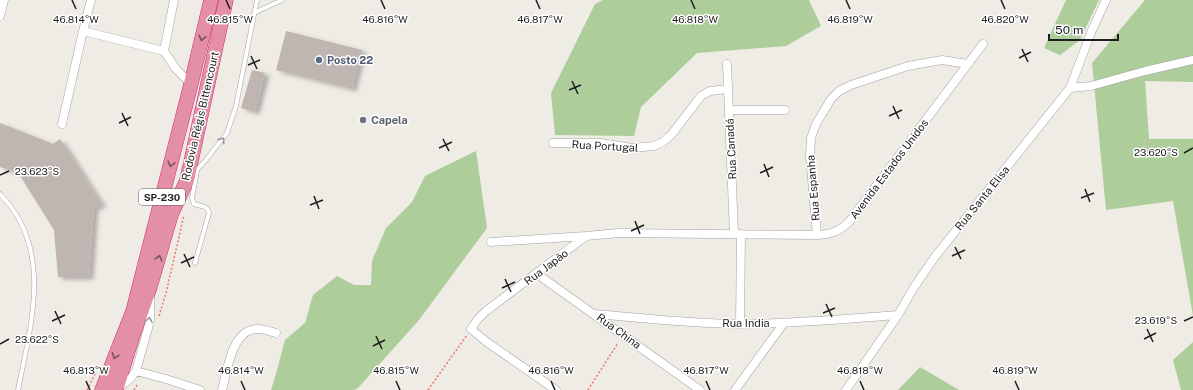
<svg xmlns="http://www.w3.org/2000/svg" width="1193" height="390" viewBox="0 0 1193 390" font-family="'Public Sans',sans-serif">
<defs>
<filter id="shadow"><feDropShadow dx="4.5" dy="2.5" stdDeviation="2" flood-color="#0004"/></filter>
</defs>
<rect width="100%" height="100%" fill="#efebe5"/>
<path fill="#adcd9b" d="M603 0H809L821 26 786 46 697 53 641 107 634 136 555 135 551 93 595 4Z
M1066 0H1099L1080 40 1060 55 1044 48Z
M1145 0H1193V82L1145 81 1149 139H1193V316L1173 201 1106 210 1092 63Z
M476 151 487 228 419 320 358 388 354 390H271L277 370 285 340 305 323 313 295 337 276 354 285H371L372 261 386 228 412 202 425 176Z
M1193 342V390H1181L1173 360Z
M920 367 959 390H898Z"/>
<path fill="#bfb6b1" filter="url(#shadow)" d="M286 31 362 50 352 89 276 70Z
M252 70 265 73 255 112 241 108Z
M0 123 53 144 60 139 102 205 94 207 89 277H58L54 230 19 174 0 167Z"/>
<g fill="none" stroke-linecap="round" stroke-linejoin="round">
<defs>
<path id="service" d="M254 13 282 0
M193 174 205 161 227 133 236 106 257 0
M0 194C54 249 31 324 18 390
M195 263 209 213 208 210 205 207 194 204 192 198 197 171"/>
<path id="minor" d="M0 16 4 0
M83 31 164 51
M164 51 174 0
M164 51 176 69 191 84
M727 64 734 234
M1070 88 1091 86 1145 71 1193 60
M729 110H785
M62 124 83 31 91 0
M553 143H601L632 148 654 146 663 142 672 134 701 96 710 91 728 89
M817 235 810 156 811 138 816 124 831 99 839 91 851 85 908 66 942 60 968 64
M491 242 586 236
M537 274 700 390
M594 314C643 318 691 324 740 324 792 324 845 319 898 315
M740 324 741 234
M136 371 166 379 200 390
M117 389 131 378 136 371 150 321V299
M222 390C227 372 231 336 251 330 259 327 268 331 276 333
M556 390 488 343 471 329 478 319 486 311 586 236 619 233 817 235C832 234 838 232 849 222L983 44
M735 390 784 323
M846 390 898 315 913 289 934 258 1070 88 1092 30 1106 0"/>
<path id="motorway" d="M102 390 133 311 191 84 211 0
M116 390 133 335 150 287 171 215 187 180 226 0"/>
</defs>
<use href="#service" stroke="#a2a2a2" stroke-width="5"/>
<use href="#minor" stroke="#a2a2a2" stroke-width="9"/>
<use href="#motorway" stroke="#d42b71" stroke-width="15"/>
<path stroke="#f47470" stroke-width="1.5" stroke-dasharray="2 2" stroke-linecap="butt" d="M159 316 166 293 184 215
M87 390 96 372
M134 390 137 385
M428 390 467 335
M588 390 618 343"/>
<use href="#service" stroke="#fff" stroke-width="4"/>
<use href="#minor" stroke="#fff" stroke-width="8"/>
<use href="#motorway" stroke="#e38fa5" stroke-width="14"/>
</g>
<defs><path id="oneway-chevron" d="M-2-3.5L2.5 0L-2 3.5" fill="none" stroke-width="1.6" stroke-linecap="round" stroke-linejoin="round"/></defs>
<g stroke="#77515b">
<use href="#oneway-chevron" transform="translate(202 38) rotate(103)"/>
<use href="#oneway-chevron" transform="translate(171 164) rotate(104)"/>
<use href="#oneway-chevron" transform="translate(159 258) rotate(-74)"/>
<use href="#oneway-chevron" transform="translate(115 356) rotate(111)"/>
</g>
<g stroke="#9a9a9a">
<use href="#oneway-chevron" transform="translate(222 140) rotate(-55)"/>
<use href="#oneway-chevron" transform="translate(149 320) rotate(-83)"/>
</g>
<path fill="none" stroke="#1e1e1e" stroke-width="1.5" d="M72 0 76 9M226 0 230 9M381 0 385 9M536 0 540 9M691 0 695 9M846 0 850 9M1001 0 1005 9M1022 49 1028 62M251 56 257 69M1019 58 1031 52M248 65 260 60M572 81 578 94M569 90 581 85M893 106 899 119M122 113 128 126M889 116 902 110M119 123 131 117M443 139 449 151M439 148 452 142M1184 153 1193 148M764 164 769 177M760 173 773 167M0 175 9 171M1085 189 1090 202M314 196 319 209M1081 198 1094 193M310 205 323 200M635 221 640 234M631 231 644 225M955 247 961 259M184 254 190 267M952 256 965 250M181 263 194 257M505 279 511 292M502 288 515 282M826 304 832 317M55 311 61 324M823 313 835 308M52 321 65 315M1184 321 1193 317M1147 329 1153 342M376 336 382 349M1144 339 1156 333M0 344 9 339M373 346 385 340M86 381 90 390M241 381 245 390M396 381 400 390M551 381 555 390M706 381 710 390M860 381 864 390M1015 381 1019 390"/>
<circle fill="#5c6f8a" stroke="#fff" stroke-width="1.5" cx="319" cy="60" r="4"/>
<circle fill="#6b7280" stroke="#fff" stroke-width="1.5" cx="363" cy="120" r="4"/>
<g text-anchor="middle" stroke-width="3" stroke-linejoin="round" paint-order="stroke">
<rect fill="#fff" stroke="#626262" stroke-width="1" x="139" y="189" width="46" height="16" rx="3"/>
<g font-size="10" font-weight="bold" fill="#1e1e1e">
<text x="162" y="201">SP-230</text>
</g>
<g font-size="11" font-weight="bold" fill="#4e5e75" stroke="#fff" text-anchor="start">
<text x="327" y="64">Posto 22</text>
</g>
<g font-size="11" fill="#1e1e1e" stroke="#fff">
<text transform="translate(200 116) rotate(-77)" y="4">Rodovia Régis Bittencourt</text>
<text transform="translate(605 146) rotate(3)" y="4">Rua Portugal</text>
<text transform="translate(731 149) rotate(-93)" y="4">Rua Canadá</text>
<text transform="translate(889 169) rotate(-53)" y="4">Avenida Estados Unidos</text>
<text transform="translate(813 188) rotate(-95)" y="4">Rua Espanha</text>
<text transform="translate(982 198) rotate(-51)" y="4">Rua Santa Elisa</text>
<text transform="translate(546 267) rotate(-37)" y="4">Rua Japão</text>
<text x="746" y="327">Rua India</text>
<text transform="translate(619 331) rotate(36)" y="4">Rua China</text>
</g>
<g font-size="11" font-weight="bold" fill="#5b616d" stroke="#fff" text-anchor="start">
<text x="371" y="124">Capela</text>
</g>
</g>
<g font-size="10" text-anchor="middle" fill="#1e1e1e" stroke="#fff" stroke-width="3" stroke-linejoin="round" paint-order="stroke">
<text x="76" y="23">46.814°W</text>
<text x="230" y="23">46.815°W</text>
<text x="385" y="23">46.816°W</text>
<text x="540" y="23">46.817°W</text>
<text x="695" y="23">46.818°W</text>
<text x="850" y="23">46.819°W</text>
<text x="1005" y="23">46.820°W</text>
<text x="1156" y="156">23.620°S</text>
<text x="37" y="175">23.623°S</text>
<text x="1156" y="324">23.619°S</text>
<text x="37" y="343">23.622°S</text>
<text x="86" y="374">46.813°W</text>
<text x="241" y="374">46.814°W</text>
<text x="396" y="374">46.815°W</text>
<text x="551" y="374">46.816°W</text>
<text x="706" y="374">46.817°W</text>
<text x="860" y="374">46.818°W</text>
<text x="1015" y="374">46.819°W</text>
</g>
<path d="M1049 34v6h69v-6" fill="none" stroke="#1e1e1e" stroke-width="2"/>
<text x="1055" y="34" font-size="12" fill="#1e1e1e" stroke="#ffffff" stroke-width="3" paint-order="stroke">50 m</text>
</svg>
